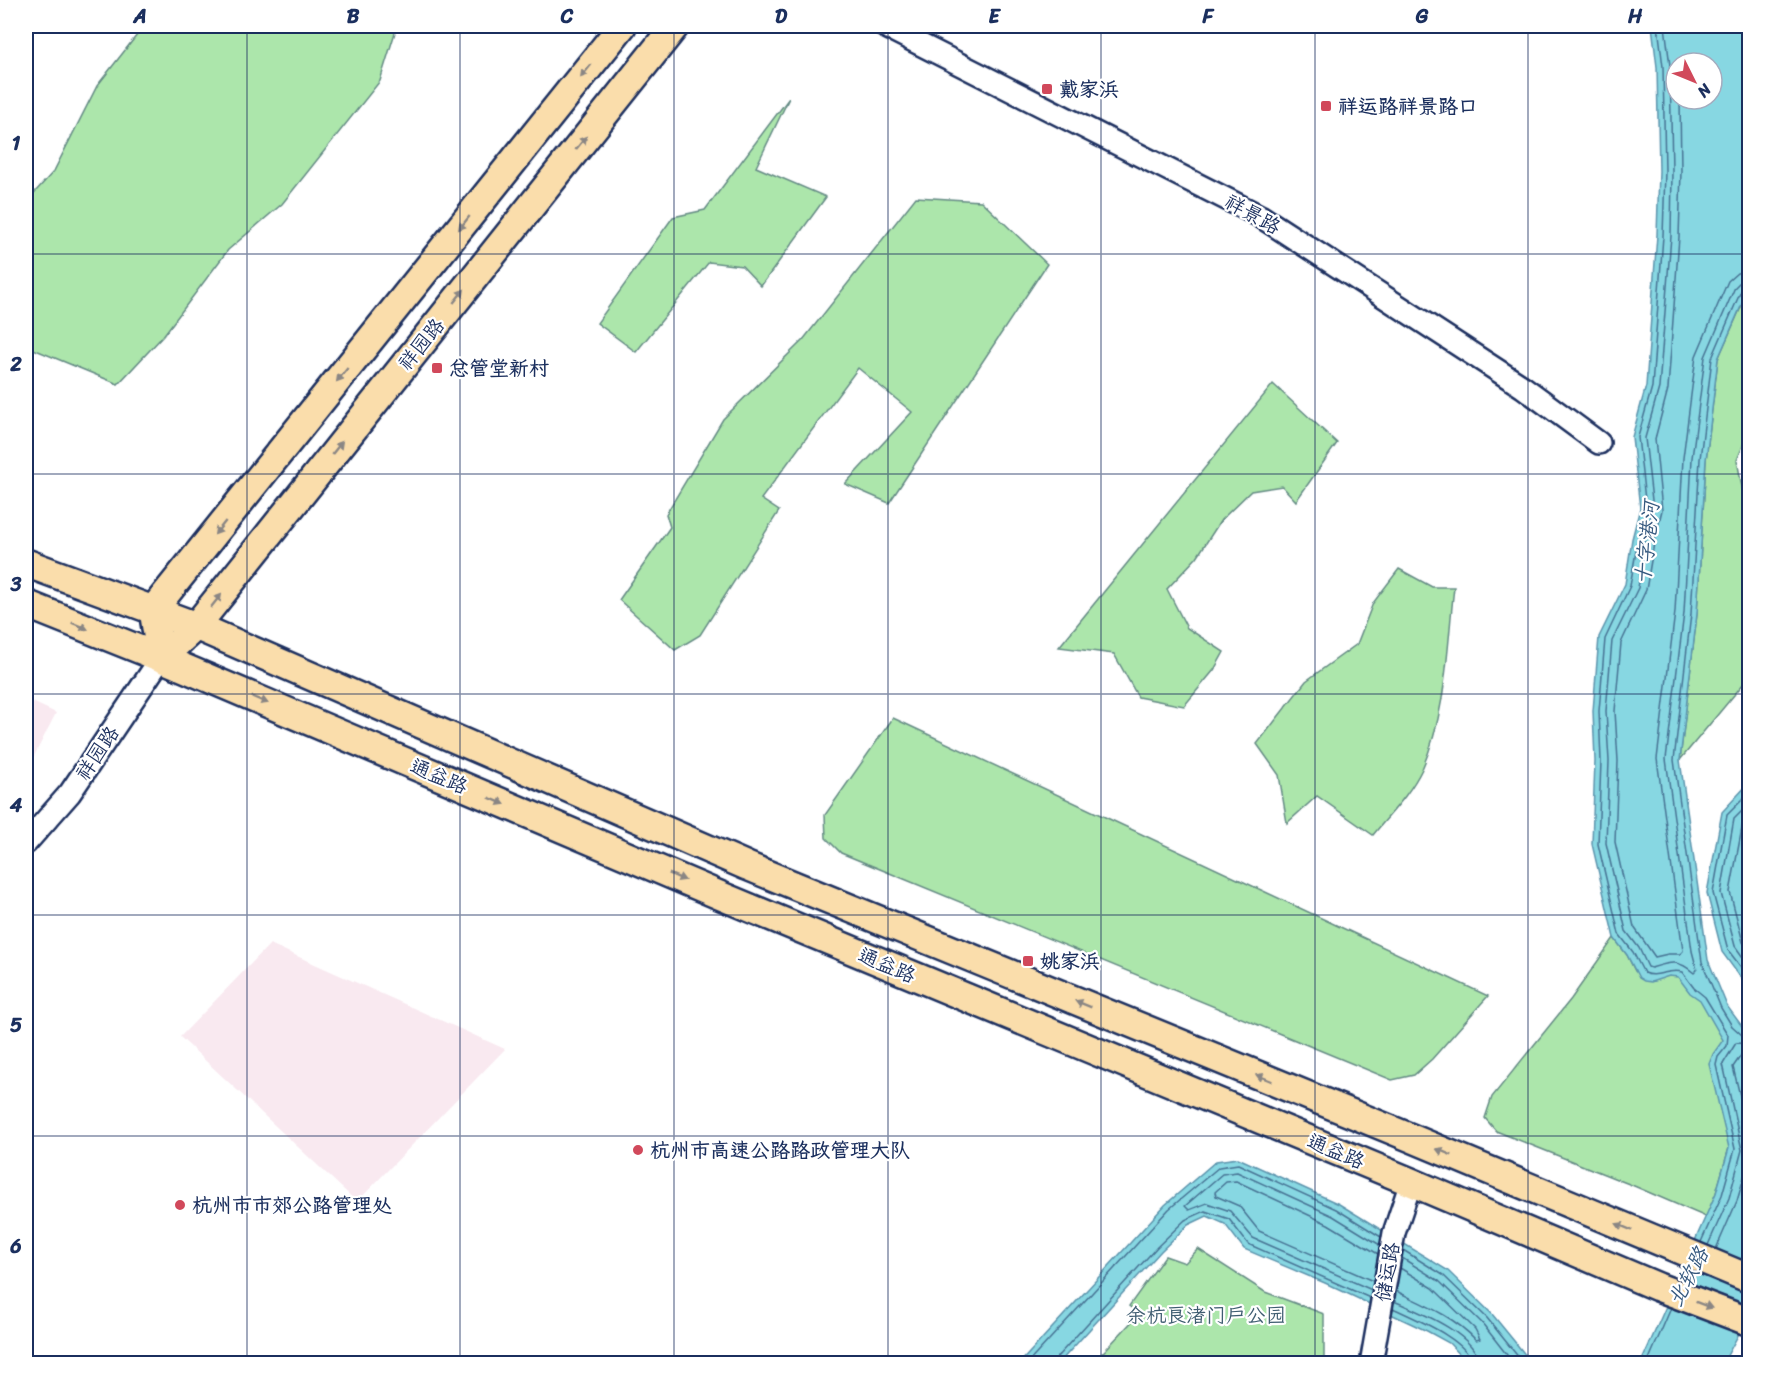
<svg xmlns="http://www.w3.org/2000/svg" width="1775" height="1389" viewBox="0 0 1775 1389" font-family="Sriracha,'LXGW WenKai TC',sans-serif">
<rect width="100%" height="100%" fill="#fff"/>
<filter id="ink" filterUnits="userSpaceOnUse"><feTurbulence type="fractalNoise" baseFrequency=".0167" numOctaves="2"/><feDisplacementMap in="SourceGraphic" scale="12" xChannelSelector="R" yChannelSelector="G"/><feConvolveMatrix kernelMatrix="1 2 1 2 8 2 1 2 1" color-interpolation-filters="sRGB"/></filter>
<g filter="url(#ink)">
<path fill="#f9e9f0" d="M26 699 56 713 26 772Z
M270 944 505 1049 357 1202 180 1037Z"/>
<path fill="#ace6ab" stroke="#648a84" stroke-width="1.5" d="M144 26H397L380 81 282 204 228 250 163 336 118 384 26 346V202L54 171 97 86Z
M789 98 756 167 826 197 761 286 742 266 709 262 636 352 597 323 673 217 705 210Z
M916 197 981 201 1047 264 889 503 845 484 912 412 858 368 761 499 779 511 700 635 675 650 619 600 670 527 666 514 723 419 803 340Z
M1749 289V431L1737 460 1749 525V677L1680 760 1697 614 1706 460 1718 359Z
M1273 384 1337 443 1296 501 1282 486 1251 491 1221 520 1197 557 1167 589 1187 628 1224 652 1214 670 1184 706 1138 697 1114 654 1059 647Z
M1399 569 1432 587H1454C1447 648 1447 712 1422 769 1410 794 1390 814 1373 835L1317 796 1287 823 1279 775 1257 744 1306 681 1357 644 1373 603Z
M893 718 1488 996 1432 1059 1414 1075 1392 1080 841 853 826 838 825 815Z
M1614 938 1627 955 1635 971 1676 968 1729 1035V1148L1716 1193 1706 1217 1634 1186 1496 1131 1485 1118 1492 1097 1571 999Z
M1198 1249 1265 1292 1324 1314V1363H1093L1139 1314 1129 1306 1165 1256 1185 1263Z"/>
<path fill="#87d7e2" stroke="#5c94ad" stroke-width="1.5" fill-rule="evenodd" d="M1652 26H1749V288L1718 359 1706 460 1697 614 1680 760 1708 960 1727 1006 1744 1029H1749V1315L1723 1363H1641L1716 1193 1729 1148 1709 1064 1713 1054 1723 1040 1700 1000 1690 993 1678 977 1669 976 1651 982 1644 981 1639 978 1627 955 1614 938 1592 844 1595 761 1593 711 1599 637 1625 584 1632 539 1640 508 1632 437 1646 386 1657 235 1659 171 1657 67ZM1676 63H1712V99H1676Z
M1749 783V989L1722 952 1707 893 1722 812Z
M1238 1158 1339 1204 1447 1270 1492 1314 1532 1363H1468L1449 1343 1427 1331 1325 1283 1244 1249 1225 1224 1207 1216 1188 1225 1161 1251 1059 1363 1019 1364 1165 1205 1216 1161Z"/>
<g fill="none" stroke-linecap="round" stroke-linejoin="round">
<path stroke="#467293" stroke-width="1.5" d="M1658 26 1663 67 1665 171 1663 236 1652 387 1638 437 1646 509 1638 540 1630 586 1605 639 1599 711 1601 761 1598 844 1619 934 1633 952 1644 973C1656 979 1668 968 1682 972L1694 988 1705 997 1728 1035 1727 1046 1718 1057 1716 1065 1735 1149 1722 1195 1701 1242
M1665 26 1670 66 1672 171 1671 236 1659 388 1645 438 1653 509 1645 541 1638 588 1612 641 1606 711 1609 761 1606 843 1626 931 1639 948 1648 967 1651 968C1671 962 1678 959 1694 973L1697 970 1692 951 1666 759 1684 613 1692 458 1705 357 1735 287 1741 281 1750 280
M1680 99 1681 171 1679 237 1668 389 1655 439 1662 510 1654 543 1646 590 1621 643 1615 711 1618 761 1615 842 1634 927 1655 957 1668 954H1680L1683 951 1657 759 1675 612 1683 458 1696 356 1728 281 1737 273 1750 271
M1750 287 1741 291 1712 358 1700 459 1691 614 1674 760 1702 962 1721 1008 1732 1026 1742 1035 1750 1036
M1750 792 1727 815 1713 893 1728 950 1750 979
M1750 803 1734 819 1721 893 1735 946 1750 967
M1750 816 1743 823 1730 892 1743 942 1750 951
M1750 1053 1742 1054 1733 1067 1750 1137
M1708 1245 1729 1198 1742 1150 1723 1064 1736 1043 1750 1044
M1716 1249 1737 1201 1750 1157
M1403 1250 1443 1275 1487 1318 1524 1364
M1402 1258 1439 1281 1482 1323 1514 1364
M1373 1281 1259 1231 1239 1206 1216 1196 1215 1192 1226 1182 1236 1181 1328 1224 1378 1254
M1372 1290 1253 1238 1230 1211 1207 1203 1189 1210 1185 1206 1222 1174 1237 1172 1333 1216 1380 1245
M1396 1291C1425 1305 1453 1316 1476 1340L1480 1339 1475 1329 1433 1288 1400 1268
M1394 1301C1417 1311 1478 1335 1479 1364
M1393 1308C1413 1318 1469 1340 1472 1364
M1027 1364 1169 1209 1219 1167 1238 1164 1336 1209 1381 1237
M1055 1364 1057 1357 1157 1247 1185 1220 1205 1211 1229 1219 1248 1244 1370 1298
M1647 1364 1671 1308"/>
<defs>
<path id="minor" d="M884 26 1260 216 1523 387 1599 443
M26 843 70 793 161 658
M1371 1364 1394 1233 1411 1182"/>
<path id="major" d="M26 563 196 626 747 866 1409 1137 1750 1279
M26 604 161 658 719 895 1411 1182 1658 1287 1750 1322
M161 658 196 626 675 26
M161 658 153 610 622 26"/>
</defs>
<use href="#minor" stroke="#1b2f5e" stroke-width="26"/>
<use href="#major" stroke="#1b2f5e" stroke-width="32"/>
<use href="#minor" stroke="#fff" stroke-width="21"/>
<use href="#major" stroke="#faddab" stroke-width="27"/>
</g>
<defs><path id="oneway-solid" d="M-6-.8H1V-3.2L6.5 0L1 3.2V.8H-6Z" transform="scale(1.5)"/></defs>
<g fill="#8a8684">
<use href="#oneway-solid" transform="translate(586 71) rotate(129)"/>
<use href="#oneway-solid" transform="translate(581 143) rotate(-51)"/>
<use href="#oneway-solid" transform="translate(464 223) rotate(129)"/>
<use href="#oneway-solid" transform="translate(459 296) rotate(-51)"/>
<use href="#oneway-solid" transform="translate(342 375) rotate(129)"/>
<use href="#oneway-solid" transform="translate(337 448) rotate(-51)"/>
<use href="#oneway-solid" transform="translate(220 528) rotate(129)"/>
<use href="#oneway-solid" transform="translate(216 601) rotate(-51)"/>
<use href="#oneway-solid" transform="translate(80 626) rotate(22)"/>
<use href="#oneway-solid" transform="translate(260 700) rotate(23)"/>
<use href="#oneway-solid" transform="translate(497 801) rotate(23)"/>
<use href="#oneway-solid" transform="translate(677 877) rotate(23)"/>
<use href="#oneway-solid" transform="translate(1083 1004) rotate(-158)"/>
<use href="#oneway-solid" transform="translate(1264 1078) rotate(-158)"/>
<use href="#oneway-solid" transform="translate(1444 1152) rotate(-157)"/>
<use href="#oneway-solid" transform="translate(1624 1227) rotate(-157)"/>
<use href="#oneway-solid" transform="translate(1704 1305) rotate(21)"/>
</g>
</g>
<path fill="none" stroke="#1b2f5e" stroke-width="1.5" stroke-opacity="0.55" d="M247 26V1364M460 26V1364M674 26V1364M888 26V1364M1101 26V1364M1315 26V1364M1528 26V1364M26 254H1750M26 474H1750M26 694H1750M26 915H1750M26 1136H1750"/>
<g fill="#d1495b" stroke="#fff" stroke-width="2">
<rect x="1041" y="83" width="12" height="12" rx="3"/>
<rect x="1320" y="100" width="12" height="12" rx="3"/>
<rect x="431" y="362" width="12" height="12" rx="3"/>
<rect x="1022" y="955" width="12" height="12" rx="3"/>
<circle cx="638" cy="1150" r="6"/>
<circle cx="180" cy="1205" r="6"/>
</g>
<g text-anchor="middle" stroke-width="4.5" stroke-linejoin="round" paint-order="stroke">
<g font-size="20" font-weight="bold" fill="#1b2f5e" stroke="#fff" text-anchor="start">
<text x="1059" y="96">戴家浜</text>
<text x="1338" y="113">祥运路祥景路口</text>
<text x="449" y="375">总管堂新村</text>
<text x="1040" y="968">姚家浜</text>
<text x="650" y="1157">杭州市高速公路路政管理大队</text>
<text x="192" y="1212">杭州市市郊公路管理处</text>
</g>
<g font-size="20" fill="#1b2f5e" stroke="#fff">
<text transform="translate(1253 214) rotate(29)" y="7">祥景路</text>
<text transform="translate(421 344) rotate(-51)" y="7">祥园路</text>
<text transform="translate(97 753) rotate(-56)" y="7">祥园路</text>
<text transform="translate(439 776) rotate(23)" y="7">通益路</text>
<text transform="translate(887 965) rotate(23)" y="7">通益路</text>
<text transform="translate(1336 1151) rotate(23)" y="7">通益路</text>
<text transform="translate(1387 1272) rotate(-80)" y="7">储运路</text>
</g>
<g font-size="20" fill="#3f5d71" stroke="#fff">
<text x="1206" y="1322">余杭良渚门户公园</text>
</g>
<g font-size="21" font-style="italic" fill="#36597f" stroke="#fff">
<text transform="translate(1647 543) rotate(-84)" y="7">十字港河</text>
<text transform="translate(1688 1277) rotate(-62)" y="7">北软路</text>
</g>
</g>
<rect width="1775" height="1389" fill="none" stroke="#fff" stroke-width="66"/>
<g transform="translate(1694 81) rotate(133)"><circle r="28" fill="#ffffff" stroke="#a4acbf" stroke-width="1.5"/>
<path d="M0-4.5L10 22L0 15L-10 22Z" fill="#d1495b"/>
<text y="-9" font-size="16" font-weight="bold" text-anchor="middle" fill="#1b2f5e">N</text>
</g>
<rect x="33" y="33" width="1709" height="1323" fill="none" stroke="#1b2f5e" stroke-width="2"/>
<g font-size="20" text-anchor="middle" font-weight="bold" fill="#1b2f5e">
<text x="140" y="23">A</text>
<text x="353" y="23">B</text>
<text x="567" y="23">C</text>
<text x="781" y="23">D</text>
<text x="994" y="23">E</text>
<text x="1208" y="23">F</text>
<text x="1422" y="23">G</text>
<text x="1635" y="23">H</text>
<text x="16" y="150">1</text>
<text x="16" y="371">2</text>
<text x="16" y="591">3</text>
<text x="16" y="812">4</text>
<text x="16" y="1032">5</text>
<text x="16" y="1253">6</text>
</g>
</svg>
